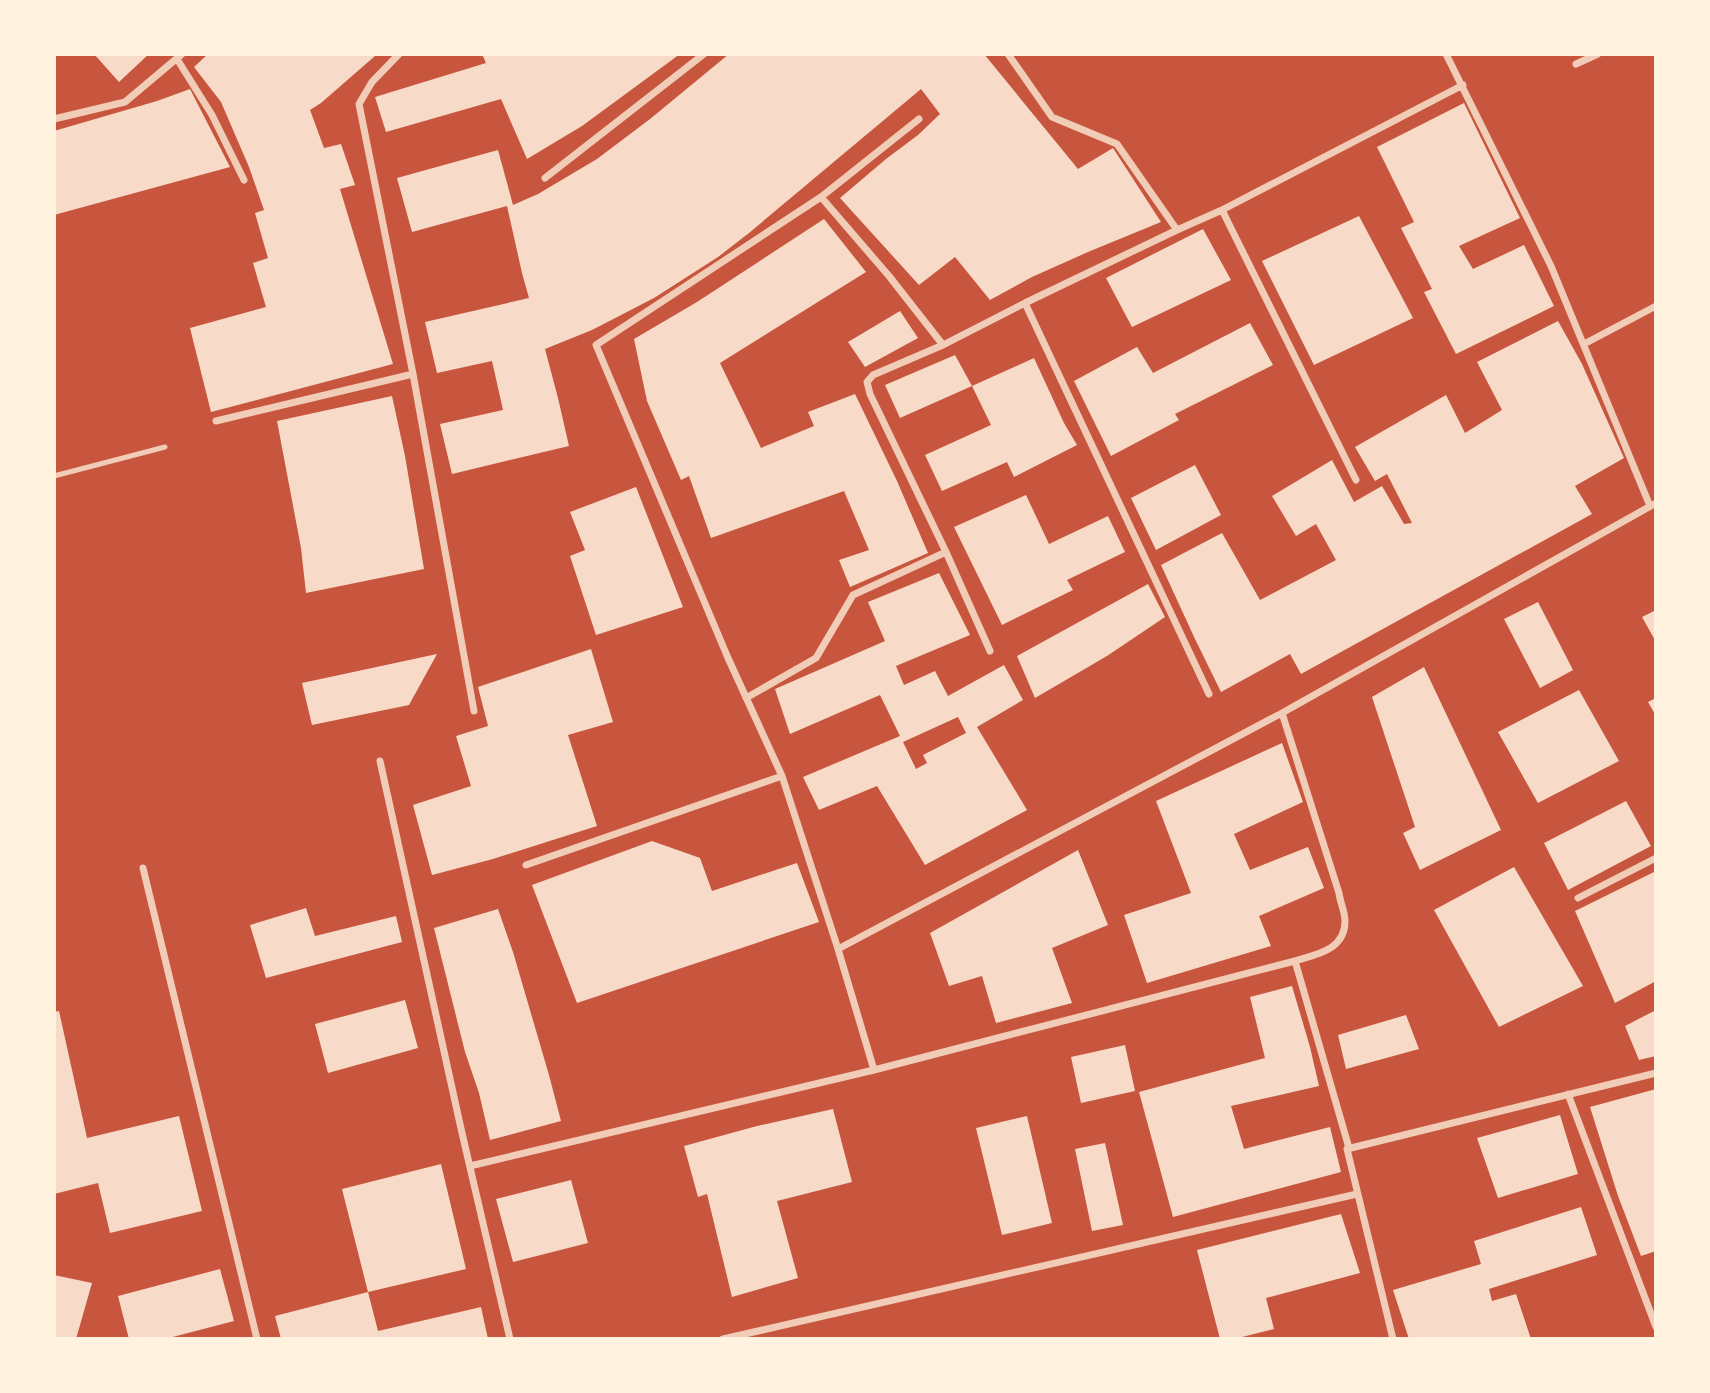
<svg xmlns="http://www.w3.org/2000/svg" width="1710" height="1393" viewBox="0 0 1710 1393" font-family="'PT Serif',serif">
<rect width="100%" height="100%" fill="#c8553d"/>
<path fill="#f7dbc8" fill-rule="evenodd" d="M94 54H149L119 82Z
M208 54H373L375 56 321 103 310 110 324 148 341 144 355 185 340 189 393 364 211 412 190 328 266 307 253 263 268 258 255 213 264 210 249 167 221 102 194 67Z
M482 54H680L582 126 527 159 501 99 386 132 375 97 486 63Z
M729 54H984L1078 169 1113 148 1161 222 1088 252 1032 277 990 300 955 257 919 285 840 198 886 159 918 135 940 114 921 89 749 233 718 257 654 298 592 330 545 349 558 398 569 446 452 474 440 424 503 410 492 361 437 373 425 322 529 298 522 273 507 206 412 232 397 178 498 150 513 205 538 194 597 159 650 119Z
M190 89 230 167 54 215V131L157 101Z
M1464 103 1520 218 1459 246 1473 269 1524 245 1554 306 1456 354 1424 292 1432 289 1401 228 1414 222 1377 147Z
M1359 216 1413 318 1314 365 1262 261Z
M824 219 866 272 720 363 761 448 814 426 808 412 855 394 897 481 928 553 850 587 839 560 869 550 844 491 711 538 689 476 681 480 647 401 634 339 697 302Z
M1203 229 1231 280 1132 327 1106 278Z
M900 311 918 338 865 367 848 342Z
M1558 321 1582 364 1624 458 1575 486 1592 514 1301 674 1290 654 1221 692 1195 639 1161 565 1222 533 1260 600 1336 560 1316 524 1296 536 1272 496 1332 460 1354 502 1382 486 1404 524 1412 523 1387 474 1375 481 1355 447 1446 395 1465 433 1502 410 1477 362Z
M1250 323 1273 365 1175 414 1179 420 1111 456 1074 381 1137 347 1153 373Z
M955 355 972 386 900 418 885 385Z
M1034 358 1064 423 1077 445 1014 477 1007 462 942 491 925 455 991 425 972 386Z
M392 396 405 456 424 569 306 593 301 548 277 421Z
M1195 465 1221 515 1156 550 1131 498Z
M636 487 683 607 596 635 570 556 585 550 570 512Z
M1026 495 1049 544 1108 516 1125 552 1067 580 1073 590 1002 625 954 527Z
M939 573 970 635 896 666 904 685 935 671 948 696 1004 665 1023 700 977 727 1027 810 925 865 877 786 819 810 803 777 900 736 880 695 790 734 775 689 885 641 868 602ZM958 717 966 733 923 755 927 763 916 769 903 742Z
M1148 584 1165 617 1107 656 1035 698 1017 656Z
M1538 602 1573 670 1540 688 1504 619Z
M1656 610V642L1642 617Z
M591 649 613 722 568 735 597 826 493 859 432 875 413 805 471 786 456 736 488 726 478 687Z
M437 654 409 705 312 725 302 683Z
M1424 667 1501 830 1420 870 1403 833 1415 827 1372 697Z
M1579 690 1619 761 1538 803 1498 732Z
M1656 698V716L1648 702Z
M1282 743 1303 802 1234 834 1250 870 1308 847 1324 888 1259 916 1271 946 1147 983 1124 915 1191 893 1156 801Z
M1626 801 1651 846 1568 890 1544 843Z
M652 841 700 858 712 891 797 863 819 922 577 1003 532 885Z
M1078 850 1108 925 1052 948 1072 1003 996 1023 982 976 949 986 930 933Z
M1514 867 1583 986 1499 1027 1434 910Z
M1656 871V981L1615 1003 1575 911Z
M306 908 315 936 396 916 402 942 266 978 250 925Z
M498 909 513 952 549 1075 561 1121 490 1140 479 1093 465 1052 434 928Z
M1292 986 1310 1047 1319 1086 1231 1106 1244 1149 1330 1127 1341 1172 1173 1217 1139 1092 1265 1058 1250 997Z
M405 1000 418 1048 328 1073 315 1024Z
M1656 1010V1056L1639 1060 1625 1026Z
M59 1011 87 1138 179 1116 202 1211 110 1233 98 1183 54 1194V1012Z
M1406 1015 1419 1049 1346 1069 1338 1035Z
M1125 1045 1135 1091 1081 1103 1071 1057Z
M1656 1089V1251L1641 1256 1618 1196 1590 1107Z
M833 1109 852 1182 777 1201 798 1278 732 1297 707 1194 698 1197 684 1146 757 1126Z
M1560 1115 1578 1174 1498 1198 1477 1138Z
M1027 1116 1052 1223 1002 1235 976 1128Z
M1105 1143 1123 1225 1092 1231 1075 1149Z
M441 1164 466 1269 368 1292 342 1189Z
M571 1180 588 1243 513 1262 496 1199Z
M1581 1207 1597 1255 1489 1289 1492 1301 1516 1294 1531 1339H1409L1393 1290 1481 1264 1474 1241Z
M1341 1214 1360 1273 1266 1298 1274 1329 1234 1339H1220L1197 1250Z
M220 1269 234 1321 165 1339H129L118 1296Z
M54 1275 92 1283 76 1339H54Z
M368 1292 378 1331 481 1307 488 1339H281L275 1316Z"/>
<g fill="none" stroke-linecap="round" stroke-linejoin="round">
<path stroke="#f1ccb7" stroke-width="5" d="M54 476 165 447"/>
<path stroke="#f1ccb7" stroke-width="7" d="M399 54 372 82 359 104 413 374 474 711
M1446 54 1551 266 1650 506
M177 59 212 115 244 180
M1576 64 1598 54
M54 119 125 102 182 54
M545 178 704 54
M821 197 889 276 943 345 1025 303 1177 230 1117 144 1052 117 1008 54
M1222 210 1356 480
M1177 230 1222 210 1463 85
M1025 303 1209 694
M1584 344 1656 306
M943 345 873 375 867 382 870 394 946 552 990 651
M216 421 413 374
M746 698 816 658 853 595 946 552
M1282 713 1339 893C1340 902 1345 912 1345 921 1345 950 1317 954 1295 961
M380 761 462 1133 510 1339
M526 865 782 776
M143 868 257 1339
M1578 898 1656 858
M838 949 1282 713 1656 503
M874 1070 838 949 782 776 728 658 596 345 821 197 919 119
M1568 1094 1656 1327
M470 1166 874 1070 1295 961 1349 1148
M723 1339 1357 1194
M1393 1339 1347 1149 1656 1073"/>
</g>
<rect width="1710" height="1393" fill="none" stroke="#fff3e0" stroke-width="112"/>
</svg>
